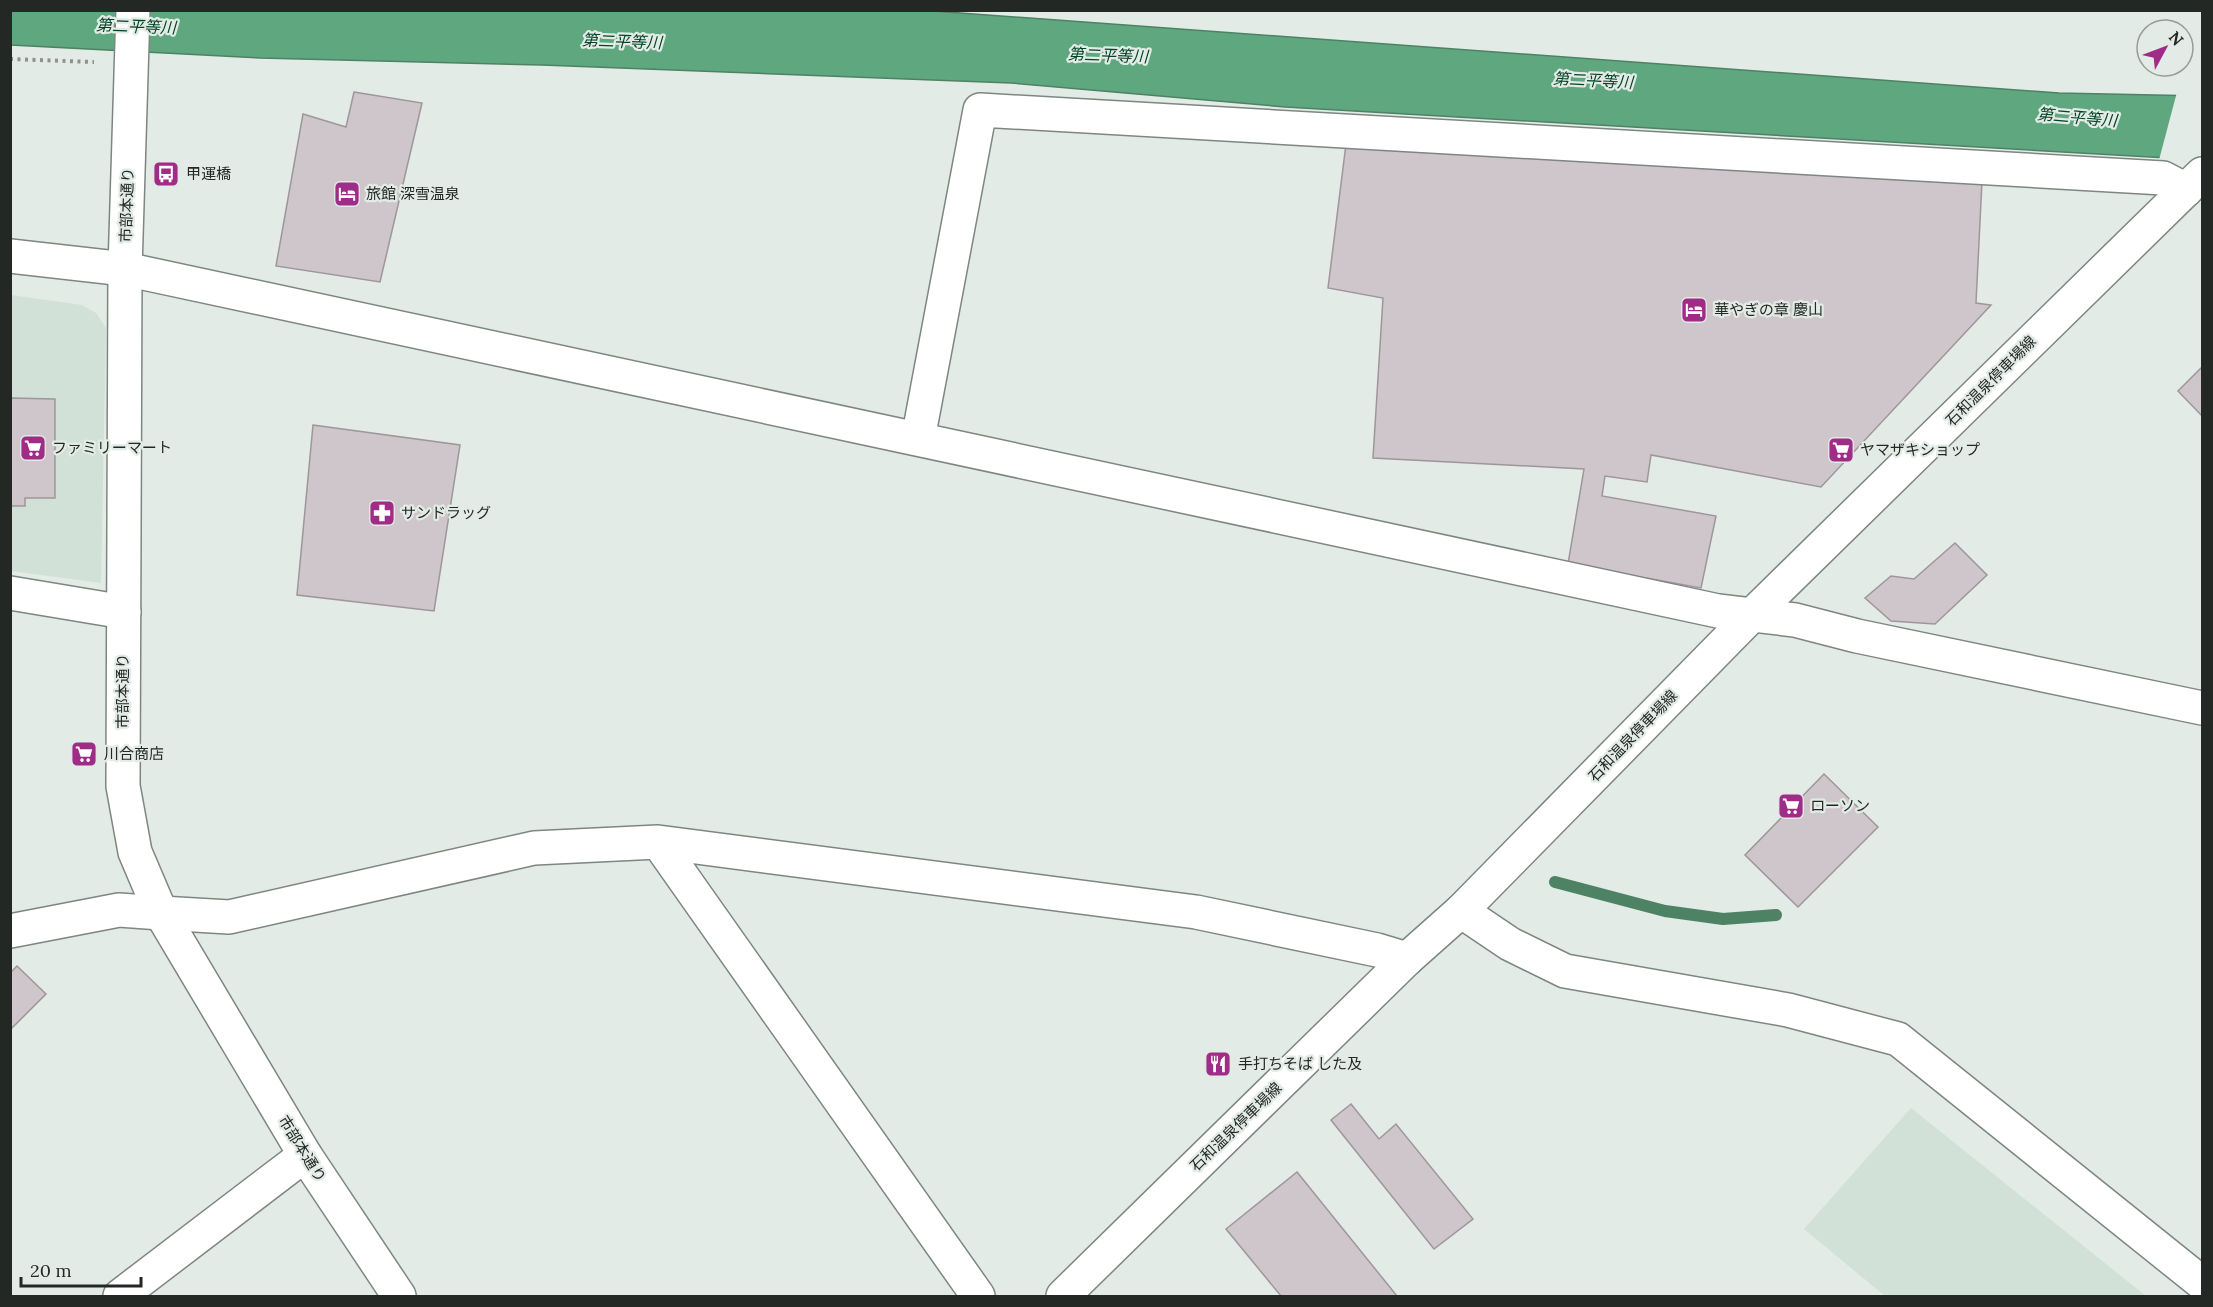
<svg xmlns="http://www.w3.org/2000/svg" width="2213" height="1307" viewBox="0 0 2213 1307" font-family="Lora,'Noto Sans JP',serif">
<rect width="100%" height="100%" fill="#e2ebe5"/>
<path fill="#d1e1d7" d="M11 295 82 305 96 313 106 328 101 583 11 571Z
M1911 1108 2146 1296H1885L1804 1229Z"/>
<path fill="#5fa87f" stroke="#4d8264" stroke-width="1.5" d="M10 11H933L2059 93 2202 96V160L1285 107 1011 83 542 65 260 58 11 45Z"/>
<path fill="#e2ebe5" d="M2177 92 2202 93V161L2159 160Z"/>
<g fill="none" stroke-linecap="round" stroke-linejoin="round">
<path stroke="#4d8264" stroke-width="12" d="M1555 882 1665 911 1723 919 1776 915"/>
</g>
<path fill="#cec6cb" stroke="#9e969b" stroke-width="1.5" d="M354 92 422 103 380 282 276 266 303 114 346 127Z
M1346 144 1982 181 1976 303 1991 305 1821 487 1651 455 1647 482 1605 476 1602 496 1716 516 1701 588 1568 564 1584 469 1373 458 1383 298 1328 288Z
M2202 367V416L2178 391Z
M10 398 55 399V498H25V506H10Z
M313 425 460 445 434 611 297 595Z
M1955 543 1987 575 1935 624 1891 621 1865 598 1891 576 1914 579Z
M1824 774 1878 827 1798 907 1745 855Z
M17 966 46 994 10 1030V973Z
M1351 1104 1379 1139 1396 1124 1473 1219 1434 1249 1331 1120Z
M1297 1172 1397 1296H1281L1226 1229Z"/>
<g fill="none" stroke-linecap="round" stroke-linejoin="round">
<defs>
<path id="minor" d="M10 256 125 269 1718 611 1795 620 1857 636 2202 708
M918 439 980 110 2163 178 2186 190
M10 593 124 612
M658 842 978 1296
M1461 911 1510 944 1565 971 1788 1010 1898 1039 2202 1283
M161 913 229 917 534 848 658 842 1196 912 1377 950 1407 959
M120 1296 305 1155"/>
<path id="major" d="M10 931 119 910 161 913
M1063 1296 1407 959 1461 911 1752 615 2202 174"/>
<path id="highway" d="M133 10 125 269 123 786 135 852 161 913 305 1155 399 1296"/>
</defs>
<use href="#minor" stroke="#7e8681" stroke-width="36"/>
<use href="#major" stroke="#7e8681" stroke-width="36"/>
<use href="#highway" stroke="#7e8681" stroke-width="36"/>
<path stroke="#8c938e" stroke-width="4" stroke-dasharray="3 4.5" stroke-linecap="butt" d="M10 59 94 62"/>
<use href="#minor" stroke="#fff" stroke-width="33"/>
<use href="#major" stroke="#fff" stroke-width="33"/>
<use href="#highway" stroke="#fff" stroke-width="33"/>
</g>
<defs>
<symbol id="bus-square" viewBox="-11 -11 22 22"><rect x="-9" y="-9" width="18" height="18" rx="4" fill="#9f2c87" stroke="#e2ebe5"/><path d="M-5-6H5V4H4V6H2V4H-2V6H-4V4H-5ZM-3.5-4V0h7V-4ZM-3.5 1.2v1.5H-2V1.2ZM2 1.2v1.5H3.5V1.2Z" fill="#fff"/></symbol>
<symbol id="hotel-square" viewBox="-11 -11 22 22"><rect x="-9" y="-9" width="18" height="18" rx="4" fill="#9f2c87" stroke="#e2ebe5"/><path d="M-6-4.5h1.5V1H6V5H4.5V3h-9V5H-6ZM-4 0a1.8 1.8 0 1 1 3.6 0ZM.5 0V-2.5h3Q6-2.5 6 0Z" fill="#fff"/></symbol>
<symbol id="supermarket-square" viewBox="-11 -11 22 22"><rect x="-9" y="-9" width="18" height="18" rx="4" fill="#9f2c87" stroke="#e2ebe5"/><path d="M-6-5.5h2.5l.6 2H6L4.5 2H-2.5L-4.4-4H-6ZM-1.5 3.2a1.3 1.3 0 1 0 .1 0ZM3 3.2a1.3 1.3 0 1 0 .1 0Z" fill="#fff"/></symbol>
<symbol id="pharmacy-square" viewBox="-11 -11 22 22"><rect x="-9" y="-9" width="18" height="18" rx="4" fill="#9f2c87" stroke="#e2ebe5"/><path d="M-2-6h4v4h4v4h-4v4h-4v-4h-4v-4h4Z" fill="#fff"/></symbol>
<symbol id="restaurant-square" viewBox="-11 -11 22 22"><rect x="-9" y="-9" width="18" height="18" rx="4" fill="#9f2c87" stroke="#e2ebe5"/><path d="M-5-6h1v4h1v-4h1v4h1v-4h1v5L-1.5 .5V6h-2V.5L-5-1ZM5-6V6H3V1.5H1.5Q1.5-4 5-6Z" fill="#fff"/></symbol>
</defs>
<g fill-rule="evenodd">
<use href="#bus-square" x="151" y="159" width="30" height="30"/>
<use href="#hotel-square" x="332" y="179" width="30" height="30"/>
<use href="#hotel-square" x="1679" y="295" width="30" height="30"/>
<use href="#supermarket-square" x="18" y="433" width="30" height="30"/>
<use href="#supermarket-square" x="1826" y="435" width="30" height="30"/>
<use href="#pharmacy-square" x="367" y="498" width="30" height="30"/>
<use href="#supermarket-square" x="69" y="739" width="30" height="30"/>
<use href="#supermarket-square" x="1776" y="791" width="30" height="30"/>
<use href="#restaurant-square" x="1203" y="1049" width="30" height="30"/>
</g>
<g text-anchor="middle" stroke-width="4.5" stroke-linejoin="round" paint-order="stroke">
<g font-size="15" fill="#242825" stroke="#e2ebe5" text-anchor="start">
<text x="186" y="179">甲運橋</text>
<text x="366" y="199">旅館 深雪温泉</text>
<text x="1714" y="315">華やぎの章 慶山</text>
<text x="52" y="453">ファミリーマート</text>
<text x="1860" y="455">ヤマザキショップ</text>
<text x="401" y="518">サンドラッグ</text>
<text x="104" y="759">川合商店</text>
<text x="1810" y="811">ローソン</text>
<text x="1238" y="1069">手打ちそば した及</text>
</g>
<g font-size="15" fill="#242825" stroke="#e2ebe5">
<text transform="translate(127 205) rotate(-88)" y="5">市部本通り</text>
<text transform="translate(1991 381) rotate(-45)" y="5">石和温泉停車場線</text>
<text transform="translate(123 691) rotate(-90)" y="5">市部本通り</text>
<text transform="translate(1633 736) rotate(-46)" y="5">石和温泉停車場線</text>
<text transform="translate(1236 1127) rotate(-44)" y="5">石和温泉停車場線</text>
<text transform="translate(302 1149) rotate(58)" y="5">市部本通り</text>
</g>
<g font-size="16" font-style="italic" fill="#054328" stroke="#e2ebe5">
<text transform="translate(136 26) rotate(2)" y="6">第二平等川</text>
<text transform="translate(622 41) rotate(2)" y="6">第二平等川</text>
<text transform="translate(1108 55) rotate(2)" y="6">第二平等川</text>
<text transform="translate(1593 80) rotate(3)" y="6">第二平等川</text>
<text transform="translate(2077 117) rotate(5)" y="6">第二平等川</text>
</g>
</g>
<rect width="2213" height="1307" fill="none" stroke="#242825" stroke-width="24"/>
<g transform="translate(2165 48) rotate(49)"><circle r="28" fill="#e2ebe5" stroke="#969d98" stroke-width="1.5"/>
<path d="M0-4.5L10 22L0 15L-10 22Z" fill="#9f2c87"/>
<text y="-9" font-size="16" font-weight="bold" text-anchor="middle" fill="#242825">N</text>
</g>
<path d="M21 1277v9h120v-9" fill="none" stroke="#242825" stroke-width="3"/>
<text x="30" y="1277" font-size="18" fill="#242825" stroke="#e2ebe5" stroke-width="4.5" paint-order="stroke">20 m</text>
</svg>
